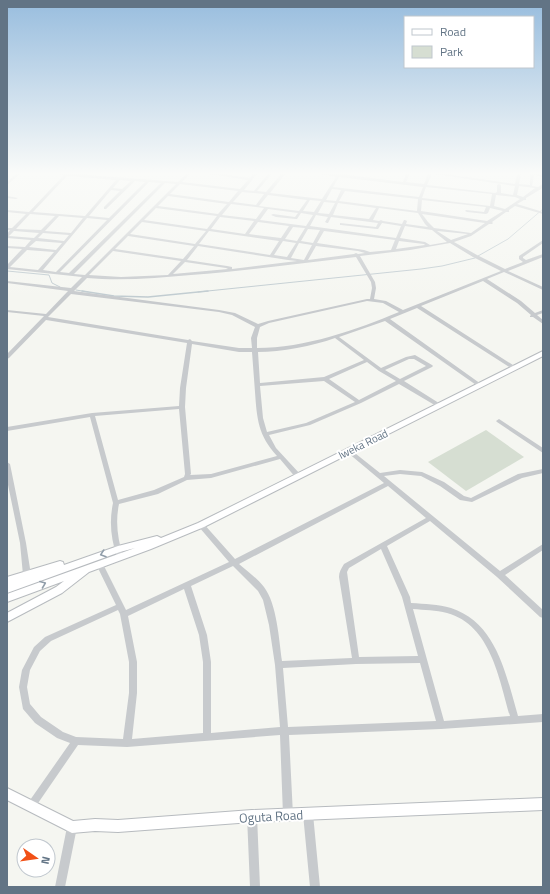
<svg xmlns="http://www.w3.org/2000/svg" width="550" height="894" viewBox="0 0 550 894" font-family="'Titillium Web',sans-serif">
<rect width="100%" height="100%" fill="#f5f6f1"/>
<path fill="#d6ded2" d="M486 430 524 457 466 491 428 462Z"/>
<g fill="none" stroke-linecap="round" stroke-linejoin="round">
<path stroke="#c0cbd0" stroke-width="1" d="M478 256 508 239 543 209
M7 271 49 275 52 283 60 287
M76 290 88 292
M198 292 421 269 442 266 475 258"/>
<path stroke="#c0cbd0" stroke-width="1.5" d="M82 291 114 296 148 297 208 291"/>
<defs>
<path id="major" d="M543 351V356L204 527 151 549 89 572 62 593 7 622V613L56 587 64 581 7 602V594L135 548 120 552 7 593V585L12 583 7 585V577L60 561 63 562 64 565 118 546 157 536 161 538 198 523Z
M7 788 73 821 95 819 118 820 252 810 543 798V810L252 822 118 832 95 831 72 833 7 800Z"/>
</defs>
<use href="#major" stroke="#b7bbbf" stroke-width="2"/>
<path fill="#c7cacd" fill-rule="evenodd" d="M16 174H20L7 185V182Z
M58 174H77L178 182 186 174H190L182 182 240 189 248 180 209 174H222L250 178 253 174H257L244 190 254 191 268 174H272L257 191 266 192 281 174H285L270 193 322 199 336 177 321 174H341L403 182 406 174H410L406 182 424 184 428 174H432L427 185 495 193 497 192V185L499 184 501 185V193L513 195 515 186 434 174H446L515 184 517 174H521L519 184 530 185V174L543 175V177L534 175 532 186 538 187 543 184V187L541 189 526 198V200H524L517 204 543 212V214L515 206 509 210V212H506L492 222 493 223 492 224H489L471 236 454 242 477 255 505 269 523 262 519 259V256L543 240V243L523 257V258L526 260 543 254V257L508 271 543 287V290L504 272 487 279 521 301 535 313 543 310V313L537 315 543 320V324L533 317H530V316L531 315 517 303 483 281 421 306 516 367 517 368 514 370 417 308 390 319 481 384 482 385 479 387 385 321 339 337 381 368 406 357 415 355 432 365 433 366 432 367 404 381 442 405 443 406 442 407H438L399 384 361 403 310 425 269 435 276 448 300 474 301 476 300 478H296L280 459 211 478 187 480 158 494 119 504C115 523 118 539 123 557L122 559 120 560 118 559 117 557C111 539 109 522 113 503L90 417 7 431V427L92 413 179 406 180 388 187 343 46 320 9 358 7 359V354L44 316 7 312V310L46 314 68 291 7 283V281L71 288 82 277 7 269V265L22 249 7 248V246L25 247 31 240 7 238V234L10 230H7V228H12L26 214 7 212V210L29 212 64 175ZM67 176 116 180 85 216 33 212ZM339 177 423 187 419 197 333 187ZM120 180 131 181 122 189 113 188ZM135 181 145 182 109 218 89 216 111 190 120 191 104 207V209H106ZM149 182 161 183 69 273 60 272ZM165 183 176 184 85 275 74 274ZM180 184 238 191 229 202 170 194ZM519 186 535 188 523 197 517 195ZM426 187 492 194 490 206 422 198ZM332 189 341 190 336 201 326 200ZM345 191 418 199 417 211 339 201ZM242 192 264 194 256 205 233 202ZM268 195 307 200 299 211 259 206ZM496 195 515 197 520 199 505 209 494 206ZM168 196 227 204 218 214 158 206ZM310 200 321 201 314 212 303 211ZM422 200 486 207 484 212 466 210 465 211 467 212 486 214 488 213 490 208 503 211 487 221 421 211ZM324 202 335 203 329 214 318 213ZM338 203 376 208 369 219 333 215ZM231 204 264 208 256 219 222 215ZM156 208 217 216 207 229 144 220ZM379 208 418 213 425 224 428 227 406 224 407 221 405 220H404L402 224 383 221 381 220 379 221 373 220ZM268 209 298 213 295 217 273 214 271 215 276 217 296 219H297L301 213 313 215 306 226 260 220ZM30 214 55 216 41 230 16 229ZM422 214 485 223 471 233 434 228 428 222ZM316 215 328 217 325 222 327 223H328L331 217 378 223 376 227 340 223V225H341L377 229H378L382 223 401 226 396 238 310 226ZM59 216 83 218 71 233 45 231ZM220 217 254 221 245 234 211 229ZM87 218 107 220 56 272 43 270ZM142 222 206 231 195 244 130 234ZM258 222 289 226 281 238 249 234ZM405 226 432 230 447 242 430 245 425 242 400 238ZM293 227 305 228 297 241 285 239ZM308 229 320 230 313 243 301 241ZM14 231 39 233 34 238 9 236ZM209 231 279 241 270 255 199 244ZM324 231 395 240 391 250 370 252 364 250 317 243ZM437 231 468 234 451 240ZM43 233 69 235 64 241 38 238ZM128 236 194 246 183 259 115 249ZM36 241 62 243 56 250 29 247ZM283 241 296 243 287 257 274 255ZM399 241 424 244 425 245 396 249ZM299 243 312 245 304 260 291 258ZM450 243 473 257 501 271 403 310 386 301 374 299 376 288 375 282 360 256 410 250ZM198 246 288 260 297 261 232 269V267L227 266 187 260ZM316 246 358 251 365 253 358 254 356 253 354 254 308 260ZM27 250 54 252 38 270 10 267ZM113 251 181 261 168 275 121 277 89 275ZM356 257 371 282 372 288 370 299H367L268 321 258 324 235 313 219 310 74 291 87 278C121 281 157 278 191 275 246 271 301 263 356 257ZM185 262 226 268 228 269 173 274ZM71 294 219 312 232 315 255 327 251 338 252 348H239L192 341 190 339 188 340 48 317ZM367 301 383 303 399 312C356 330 305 348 257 348V338L260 327 269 323ZM335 338 364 360 324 377 260 383 258 352C281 352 313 346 335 338ZM192 344 239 352H252C253 365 254 379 255 392 257 419 258 435 277 456L211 474 190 475 191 474 185 407 186 388ZM409 359H414L426 366 400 379 385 370ZM367 362 379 371 396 381 359 400 329 379ZM324 381 355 402 306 423 267 432 263 418 260 386ZM179 409 185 474 184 477 154 490 118 500 95 416Z
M7 196 18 198 16 199 7 198Z
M499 419 543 448V453L497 422 496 421Z
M349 449 351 450 380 473 400 470 422 472 444 482 464 496 471 498 518 474 543 469V473L522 478 472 502 460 500 440 486 421 476 400 474 384 476 500 571 543 544V550L505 575 543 610V618L540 617 497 577 430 521 387 546 410 597 411 603C425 604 438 604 451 608 497 623 506 675 518 716L543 714V722L441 729 289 735 293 815 291 818 288 820 285 818 283 815 280 735 127 747 78 745 34 809 31 811 28 809 26 806 28 803 70 743 57 738 35 723 23 709 19 687 22 670 34 647 45 637 116 605 96 564 98 562 100 561 102 562 126 610 229 562 199 527 198 525 199 523H203L235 559 384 483 347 452 346 451 347 450ZM388 486 426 518 344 564C341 569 339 572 339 577L352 658 282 661C279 640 277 604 264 587 257 578 247 571 239 564ZM381 549 402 597 418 656 359 657 347 572 349 568ZM233 566 258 591 263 600 269 625 275 665 280 727 211 733V662L207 635 191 586ZM184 589 199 635 203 662V733L132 739 137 693V662L128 616ZM413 609C424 610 436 610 447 613 491 625 499 679 510 716L444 721ZM118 610 120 614 129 662V693L123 739 76 737 63 732 41 717 30 704 27 687 30 670 40 651 51 641ZM420 663 436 721 288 727 283 668 356 664Z
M7 462 10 464 26 543 31 575 30 577 27 578 24 577 23 575 20 543 7 480Z
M308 809 311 811 313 814 320 887H310L303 814 305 811Z
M252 811 255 813 257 816 260 887H250L247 816 249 813Z
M72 822 75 824 77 827 65 887H55L67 827 69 824Z"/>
<use href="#major" fill="#fff" fill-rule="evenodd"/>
</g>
<defs><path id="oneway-chevron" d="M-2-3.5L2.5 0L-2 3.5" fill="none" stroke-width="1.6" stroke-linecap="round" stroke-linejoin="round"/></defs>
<g stroke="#919eaa">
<use href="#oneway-chevron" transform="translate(103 554) rotate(161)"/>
<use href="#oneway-chevron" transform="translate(43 584) rotate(-21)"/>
</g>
<linearGradient id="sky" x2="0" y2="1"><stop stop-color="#98bdde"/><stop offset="0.58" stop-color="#fafbf9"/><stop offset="1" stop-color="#fafbf9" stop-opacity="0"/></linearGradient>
<rect width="550" height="299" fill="url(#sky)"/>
<g text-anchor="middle" stroke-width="4" stroke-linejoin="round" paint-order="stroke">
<g font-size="11" fill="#627485" stroke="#fff">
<text transform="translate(363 444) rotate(-26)" y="4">Iweka Road</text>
</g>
<g font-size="13" fill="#627485" stroke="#fff">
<text transform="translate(271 816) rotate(-3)" y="5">Oguta Road</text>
</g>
</g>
<rect width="550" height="894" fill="none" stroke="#627485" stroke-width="16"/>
<rect x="404" y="16" width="130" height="52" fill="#ffffff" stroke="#c0c7ce"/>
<rect x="412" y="29" width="20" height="6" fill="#ffffff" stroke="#c0c7ce"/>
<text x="440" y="36" font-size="12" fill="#627485">Road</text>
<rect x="412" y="46" width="20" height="12" fill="#d6ded2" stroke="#c0c7ce"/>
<text x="440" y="56" font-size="12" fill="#627485">Park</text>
<g transform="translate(36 858) rotate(103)"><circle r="19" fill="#ffffff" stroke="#c0c7ce"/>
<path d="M0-3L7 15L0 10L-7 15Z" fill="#f15016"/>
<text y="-6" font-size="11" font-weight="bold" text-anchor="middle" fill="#627485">N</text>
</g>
</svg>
